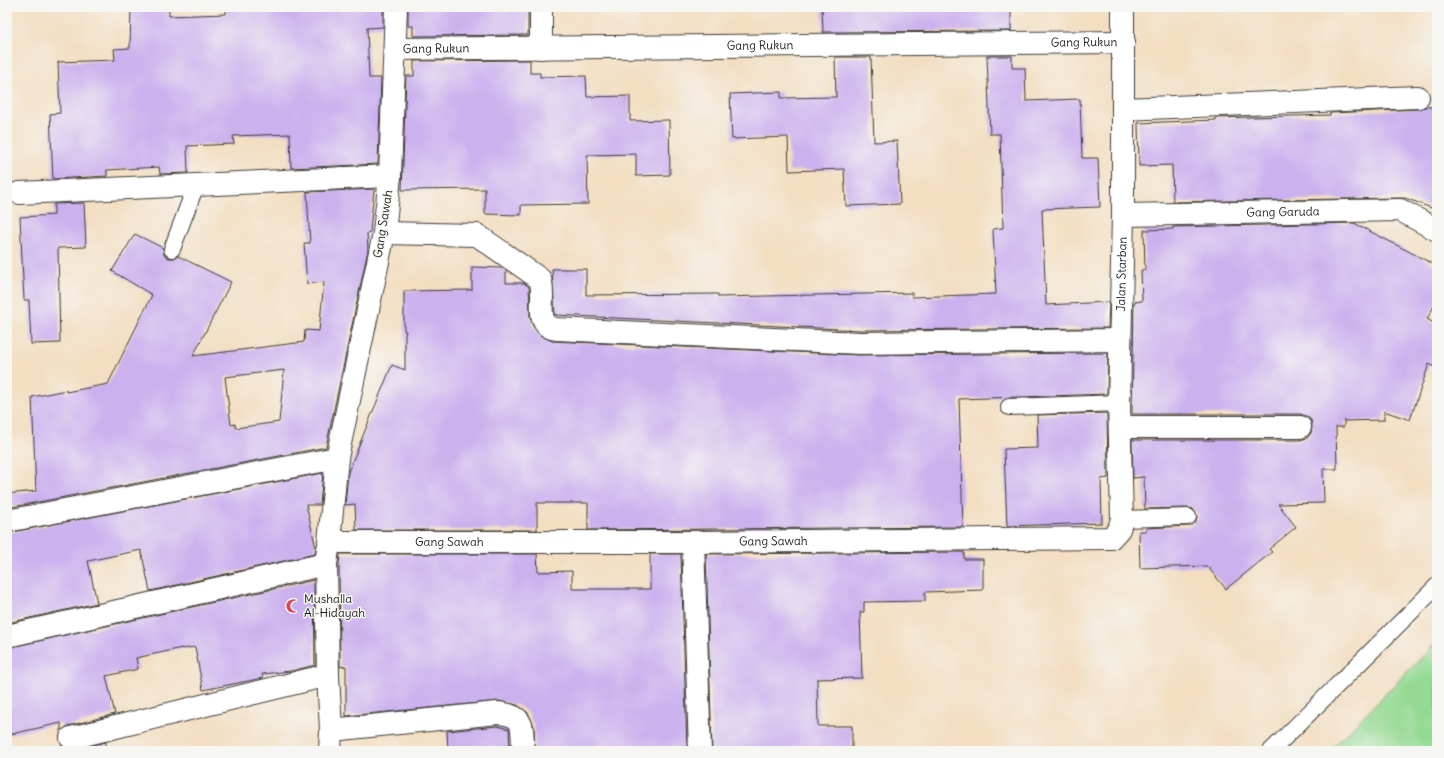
<svg xmlns="http://www.w3.org/2000/svg" width="1444" height="758" viewBox="0 0 1444 758" font-family="Delius,sans-serif">
<rect width="100%" height="100%" fill="#f6f6f2"/>
<filter id="ink" filterUnits="userSpaceOnUse"><feTurbulence type="fractalNoise" baseFrequency=".025" numOctaves="2"/><feDisplacementMap in="SourceGraphic" scale="8" xChannelSelector="R" yChannelSelector="G"/><feConvolveMatrix kernelMatrix="1 2 1 2 8 2 1 2 1" color-interpolation-filters="sRGB"/></filter>
<filter id="wash" filterUnits="userSpaceOnUse"><feTurbulence type="fractalNoise" baseFrequency=".012" numOctaves="4" result="noise"/><feDisplacementMap in="SourceGraphic" scale="16" xChannelSelector="R" yChannelSelector="G"/><feGaussianBlur stdDeviation="0.9" result="paint"/><feColorMatrix in="noise" values="0 0 0 0 0 0 0 0 0 0 0 0 0 0 0 0 0 1.4 0 .05"/><feComposite in="paint" operator="in"/></filter>
<g filter="url(#wash)">
<rect width="100%" height="100%" fill="#f3dec1"/>
<path fill="#94da93" stroke="#587b58" d="M1437 642V751H1329Z"/>
<g id="blocks">
<path fill="#cbb1ee" fill-rule="evenodd" d="M131 7H169V16L226 14V7H383V27L367 28 369 78H381L378 164 291 168 290 134 233 136 234 144 187 146 188 173 160 174 159 167 107 170V176L53 179 50 114 60 113 58 62 115 60 114 49 130 48Z
M408 7H528V35L413 36V26H408Z
M822 7H1011V31L823 32Z
M987 56H1012V68H1025L1026 101 1080 99 1082 158H1098L1100 207 1042 209 1046 305 1109 302 1108 328 860 330 555 315 552 269H586V295L718 294V297L912 293V297L996 294 993 229 1003 228 1000 134H990Z
M835 57H871L874 142 897 141 900 204 846 206 844 169 789 171 788 137 732 139 730 94 781 92V98L836 97Z
M530 60V73H540V77L586 76 587 97 630 96V121L669 120 670 175 636 176V154L587 155 588 204 521 205V215L485 214V189L402 190 406 76H414V61Z
M1425 107H1437V210L1405 198H1400L1173 202 1172 165 1139 166 1138 123 1216 120V118L1330 115V113L1419 109Z
M374 189 370 232 367 233 368 250 326 447 7 508V494L36 491 32 397 66 390V392L108 384 152 295 112 271 135 234 163 248 164 255 168 258H174L178 256 231 282 193 356 304 342 305 330 319 331 324 282 307 284 304 243H310L307 192ZM284 370 279 422 236 428 235 424 231 425 225 377Z
M84 203 86 247 58 248 60 343 31 344 29 300H24L20 217 54 215V204Z
M1354 223 1437 266V300L1427 319 1437 325V368L1429 364 1410 420 1384 411V420L1344 421V427H1336L1337 469H1323L1324 503 1278 504 1296 527 1269 549 1272 552 1226 589 1207 566 1140 568 1139 531H1146V528L1189 526 1196 522 1197 516 1193 509 1188 508 1145 509 1144 477 1133 478 1132 440H1300L1307 438 1311 433 1312 427 1311 420 1306 416 1300 414H1132L1134 302 1142 301 1141 270H1145L1144 230 1173 229V227Z
M472 267 502 268 506 270V283H524L529 287 530 317 533 326 540 335 552 341 859 355 1108 353 1107 394 959 399 963 527 588 530V503H537V530H356L355 504 345 505 348 472 392 365 405 370V335L406 331H404V291L472 290Z
M1107 413 1108 478 1101 479 1102 523 1007 526 1004 449 1038 448 1037 415Z
M323 473 320 505H306L316 548 315 554 150 591 141 550 88 561 97 603 7 623V533Z
M964 552V559H983V590L925 592V601L864 602V612H860L862 678 817 679 818 726H852V751H712L706 554Z
M340 554H537L538 572 572 571V589H650V554H681L687 751H535L534 726 528 713 517 705 499 701 346 716V666L340 667 339 565Z
M314 580 315 665 291 671 262 674 263 678 203 690 195 647 182 649V648L136 658 138 669 106 676 115 714 68 726 61 731V723L7 735V648Z
M497 726 509 729 510 751H448L447 731Z
M106 742V751H62V746L67 750H74Z"/>
</g>
</g>
<g filter="url(#ink)">
<use href="#blocks" fill-opacity="0" stroke="#3c3935" stroke-width="1"/>
<g fill="none" stroke-linecap="round" stroke-linejoin="round">
<defs>
<path id="lane" d="M172 249 196 185
M1009 407 1119 403
M1122 519 1188 517
M1271 751 1437 586"/>
<g id="street">
<path id="s1" d="M396 7 390 176 384 233 337 458 329 542H693L1111 538 1119 529 1122 519 1119 403 1123 215V7"/>
<path d="M541 7V48"/>
<path id="s2" d="M395 49 1124 42"/>
<path d="M1123 109 1418 97"/>
<path d="M19 193 390 176"/>
<path id="s3" d="M1123 215 1400 210 1437 230"/>
<path d="M384 233 477 235 540 279C547 296 532 325 556 329L860 343 1120 340"/>
<path d="M1120 427H1300"/>
<path d="M7 521 337 458"/>
<path d="M693 542 700 751"/>
<path d="M328 549 326 564 328 675 331 730 330 751"/>
<path d="M7 636 326 564"/>
<path d="M331 730 497 713C526 715 522 727 523 751"/>
<path d="M71 738 328 675"/>
</g>
</defs>
<use href="#lane" stroke="#3c3935" stroke-width="18"/>
<use href="#street" stroke="#3c3935" stroke-width="24"/>
<use href="#lane" stroke="#fff" stroke-width="16"/>
<use href="#street" stroke="#fff" stroke-width="22"/>
</g>
</g>
<defs>
<symbol id="mosque-bare" viewBox="-9 -9 18 18"><path d="M3.5-4.9A6 6 0 1 0 3.5 4.9A5 5 0 1 1 3.5-4.9Z" fill="#d1495b" stroke="#f6f6f2" stroke-width="2.5" paint-order="stroke"/></symbol>
</defs>
<g fill-rule="evenodd">
<use href="#mosque-bare" x="283" y="596" width="20" height="20"/>
</g>
<g text-anchor="middle" stroke-width="3" stroke-linejoin="round" paint-order="stroke">
<g font-size="12" fill="#1c1c1c" stroke="#f6f6f2">
<text dy="4" stroke="none"><textPath href="#s2" startOffset="689">Gang Rukun</textPath></text>
<text dy="4" stroke="none"><textPath href="#s2" startOffset="365">Gang Rukun</textPath></text>
<text dy="4" stroke="none"><textPath href="#s2" startOffset="41">Gang Rukun</textPath></text>
<text dy="4" stroke="none"><textPath href="#s3" startOffset="160">Gang Garuda</textPath></text>
<text transform="translate(383 224) rotate(-81)" y="4">Gang Sawah</text>
<text dy="4" stroke="none"><textPath href="#s1" startOffset="1590">Jalan Starban</textPath></text>
<text dy="4" stroke="none"><textPath href="#s1" startOffset="985">Gang Sawah</textPath></text>
<text dy="4" stroke="none"><textPath href="#s1" startOffset="661">Gang Sawah</textPath></text>
</g>
<g font-size="12" fill="#1c1c1c" stroke="#f6f6f2" text-anchor="start">
<text x="304" y="603">Mushalla<tspan x="304" dy="14">Al-Hidayah</tspan></text>
</g>
</g>
<rect width="1444" height="758" fill="none" stroke="#f6f6f2" stroke-width="24"/>
</svg>
